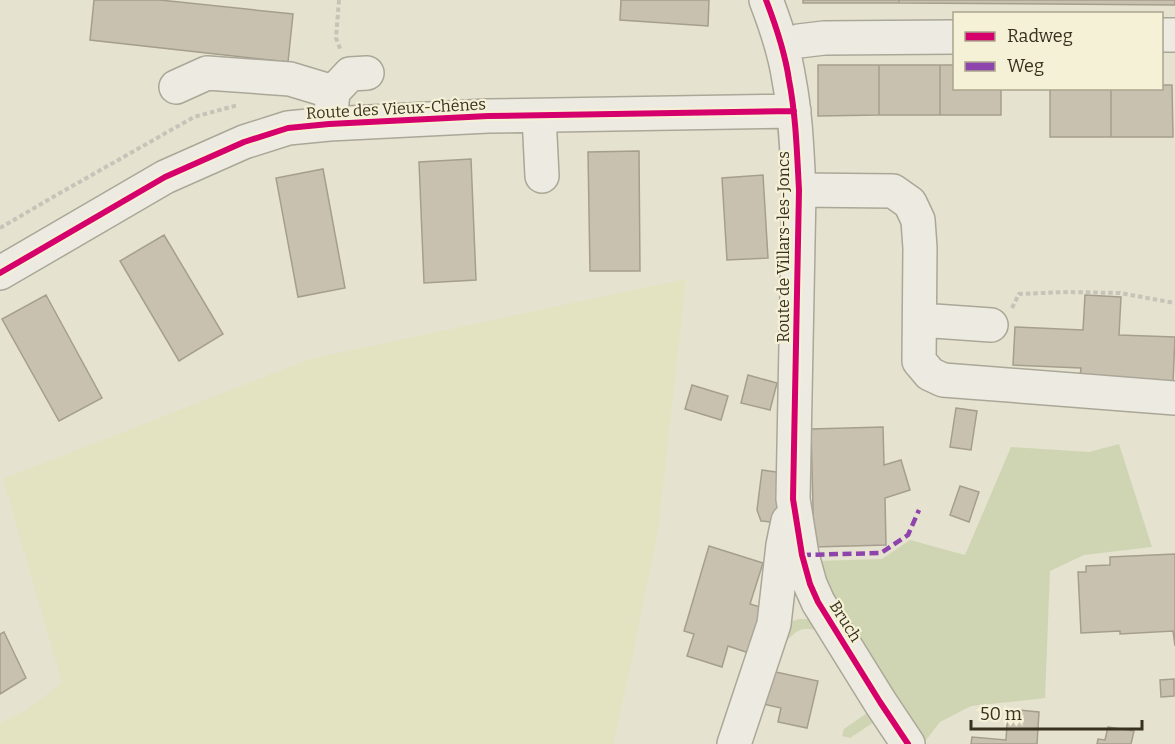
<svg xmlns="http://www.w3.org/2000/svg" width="1175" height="744" viewBox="0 0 1175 744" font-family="Bitter,serif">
<rect width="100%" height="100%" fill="#e5e2cf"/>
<path fill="#e3e3c1" d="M686 279 658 531 614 744H0V724L26 710 62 683 3 479 310 359Z"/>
<path fill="#cfd5b2" d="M1119 444 1152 547 1084 555 1050 571 1045 698 971 706 940 722 923 744 836 613 815 561 882 559 910 540 965 555 1011 447 1089 452Z
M800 619H813L883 716 850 738 842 736 844 729 867 713 816 630C793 626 797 636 779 645L788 622Z"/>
<path fill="#c8c1b0" stroke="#a59e8e" stroke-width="1.5" d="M94 0H160L293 14 288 62 90 40Z
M621 0H709L708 26 620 20Z
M803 0H899V3H803Z
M899 0H1175V5L899 3Z
M818 65H879V115L818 116Z
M879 65H940V115H879Z
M940 65H954V88H1001V115H940Z
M1162 85H1172L1173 137H1111V88H1162Z
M1050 88H1111V137H1050Z
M639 151 640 271H590L588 152Z
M471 159 476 280 424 283 419 162Z
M323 169 345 288 298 297 276 178Z
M763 175 768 258 727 260 722 178Z
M164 235 223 334 179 361 120 261Z
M46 295 102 398 59 421 2 319Z
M1085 295 1121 297 1119 335 1175 337 1173 382 1080 377 1081 368 1013 365 1015 327 1083 330Z
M748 375 777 383 770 410 741 403Z
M692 385 728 396 721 420 685 409Z
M956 408 977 411 971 450 950 447Z
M883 427 884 465 901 460 910 490 885 498 886 545 814 547 811 429Z
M762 470 783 473 777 513 770 522 761 521 757 510Z
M960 486 979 492 969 522 950 515Z
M709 546 763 563 750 604 763 608 749 653 728 646 722 667 687 656 694 634 684 631Z
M1175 554V646L1173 631 1120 634V631L1081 633 1078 572H1086V566L1110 565V557Z
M4 632 26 678 0 694V634Z
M771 671 818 681 807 728 778 722 781 708 763 704Z
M1174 679V696L1161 697 1160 680Z
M1008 709 1039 712 1037 744H971L972 737 1006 740Z
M1108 727 1134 731 1131 744H1097L1098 739 1105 740Z"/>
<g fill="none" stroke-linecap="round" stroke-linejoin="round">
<defs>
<path id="minor" d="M766 0C776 26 785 52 789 80 796 116 797 154 799 190L793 499 802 555 810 584 818 602 880 702 908 744
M1162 35H1175
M782 47 799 41 824 38 954 37
M176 87 207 73 290 79 333 92
M331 113 333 92 350 74 367 73
M539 116 542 176
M799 190 893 191 910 203 918 220 920 248 919 361 930 374 943 380 1175 398
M0 273 165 177 244 142 288 128 329 124 488 116 794 111
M920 320 991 325
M734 744 774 624 783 545 788 521"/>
</defs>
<use href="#minor" stroke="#aba798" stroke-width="36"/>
<path stroke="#c6c3b8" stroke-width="4" stroke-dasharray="4.5 3" stroke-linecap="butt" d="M339 0 336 38 341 51
M0 228 60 193 194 117 238 105
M1012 308 1019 294 1068 292 1120 293 1175 303"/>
<use href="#minor" stroke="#edebe1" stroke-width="33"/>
<path stroke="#8e44ad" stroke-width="4.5" stroke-dasharray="9 4.5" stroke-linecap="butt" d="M802 555 881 553 908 535 919 510"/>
<defs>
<path id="cycleway" d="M766 0C776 26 785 52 789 80 796 116 797 154 799 190L793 499 802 555 810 584 818 602 880 702 908 744
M0 273 165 177 244 142 288 128 329 124 488 116 794 111"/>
</defs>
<use href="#cycleway" stroke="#f5f1d7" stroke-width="10"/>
<use href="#cycleway" stroke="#d6006c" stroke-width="6"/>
</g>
<g text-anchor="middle" stroke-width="4.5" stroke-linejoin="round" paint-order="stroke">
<g font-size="16" fill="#393120" stroke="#f5f1d7">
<text transform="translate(396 108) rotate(-3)" y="6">Route des Vieux-Chênes</text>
<text transform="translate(783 247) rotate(-90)" y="6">Route de Villars-les-Joncs</text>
<text transform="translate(846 621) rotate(58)" y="6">Bruch</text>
</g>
</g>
<rect x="953" y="12" width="210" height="78" fill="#f5f1d7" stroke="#aaa48e" stroke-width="1.5"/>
<rect x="965" y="32" width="30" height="9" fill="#d6006c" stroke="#aaa48e" stroke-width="1.5"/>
<text x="1007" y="42" font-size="18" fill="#393120">Radweg</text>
<rect x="965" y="62" width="30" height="9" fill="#8e44ad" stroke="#aaa48e" stroke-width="1.5"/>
<text x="1007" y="72" font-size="18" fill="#393120">Weg</text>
<path d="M971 720v9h171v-9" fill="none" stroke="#393120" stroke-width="3"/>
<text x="980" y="720" font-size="18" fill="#393120" stroke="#f5f1d7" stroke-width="4.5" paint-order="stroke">50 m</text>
</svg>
